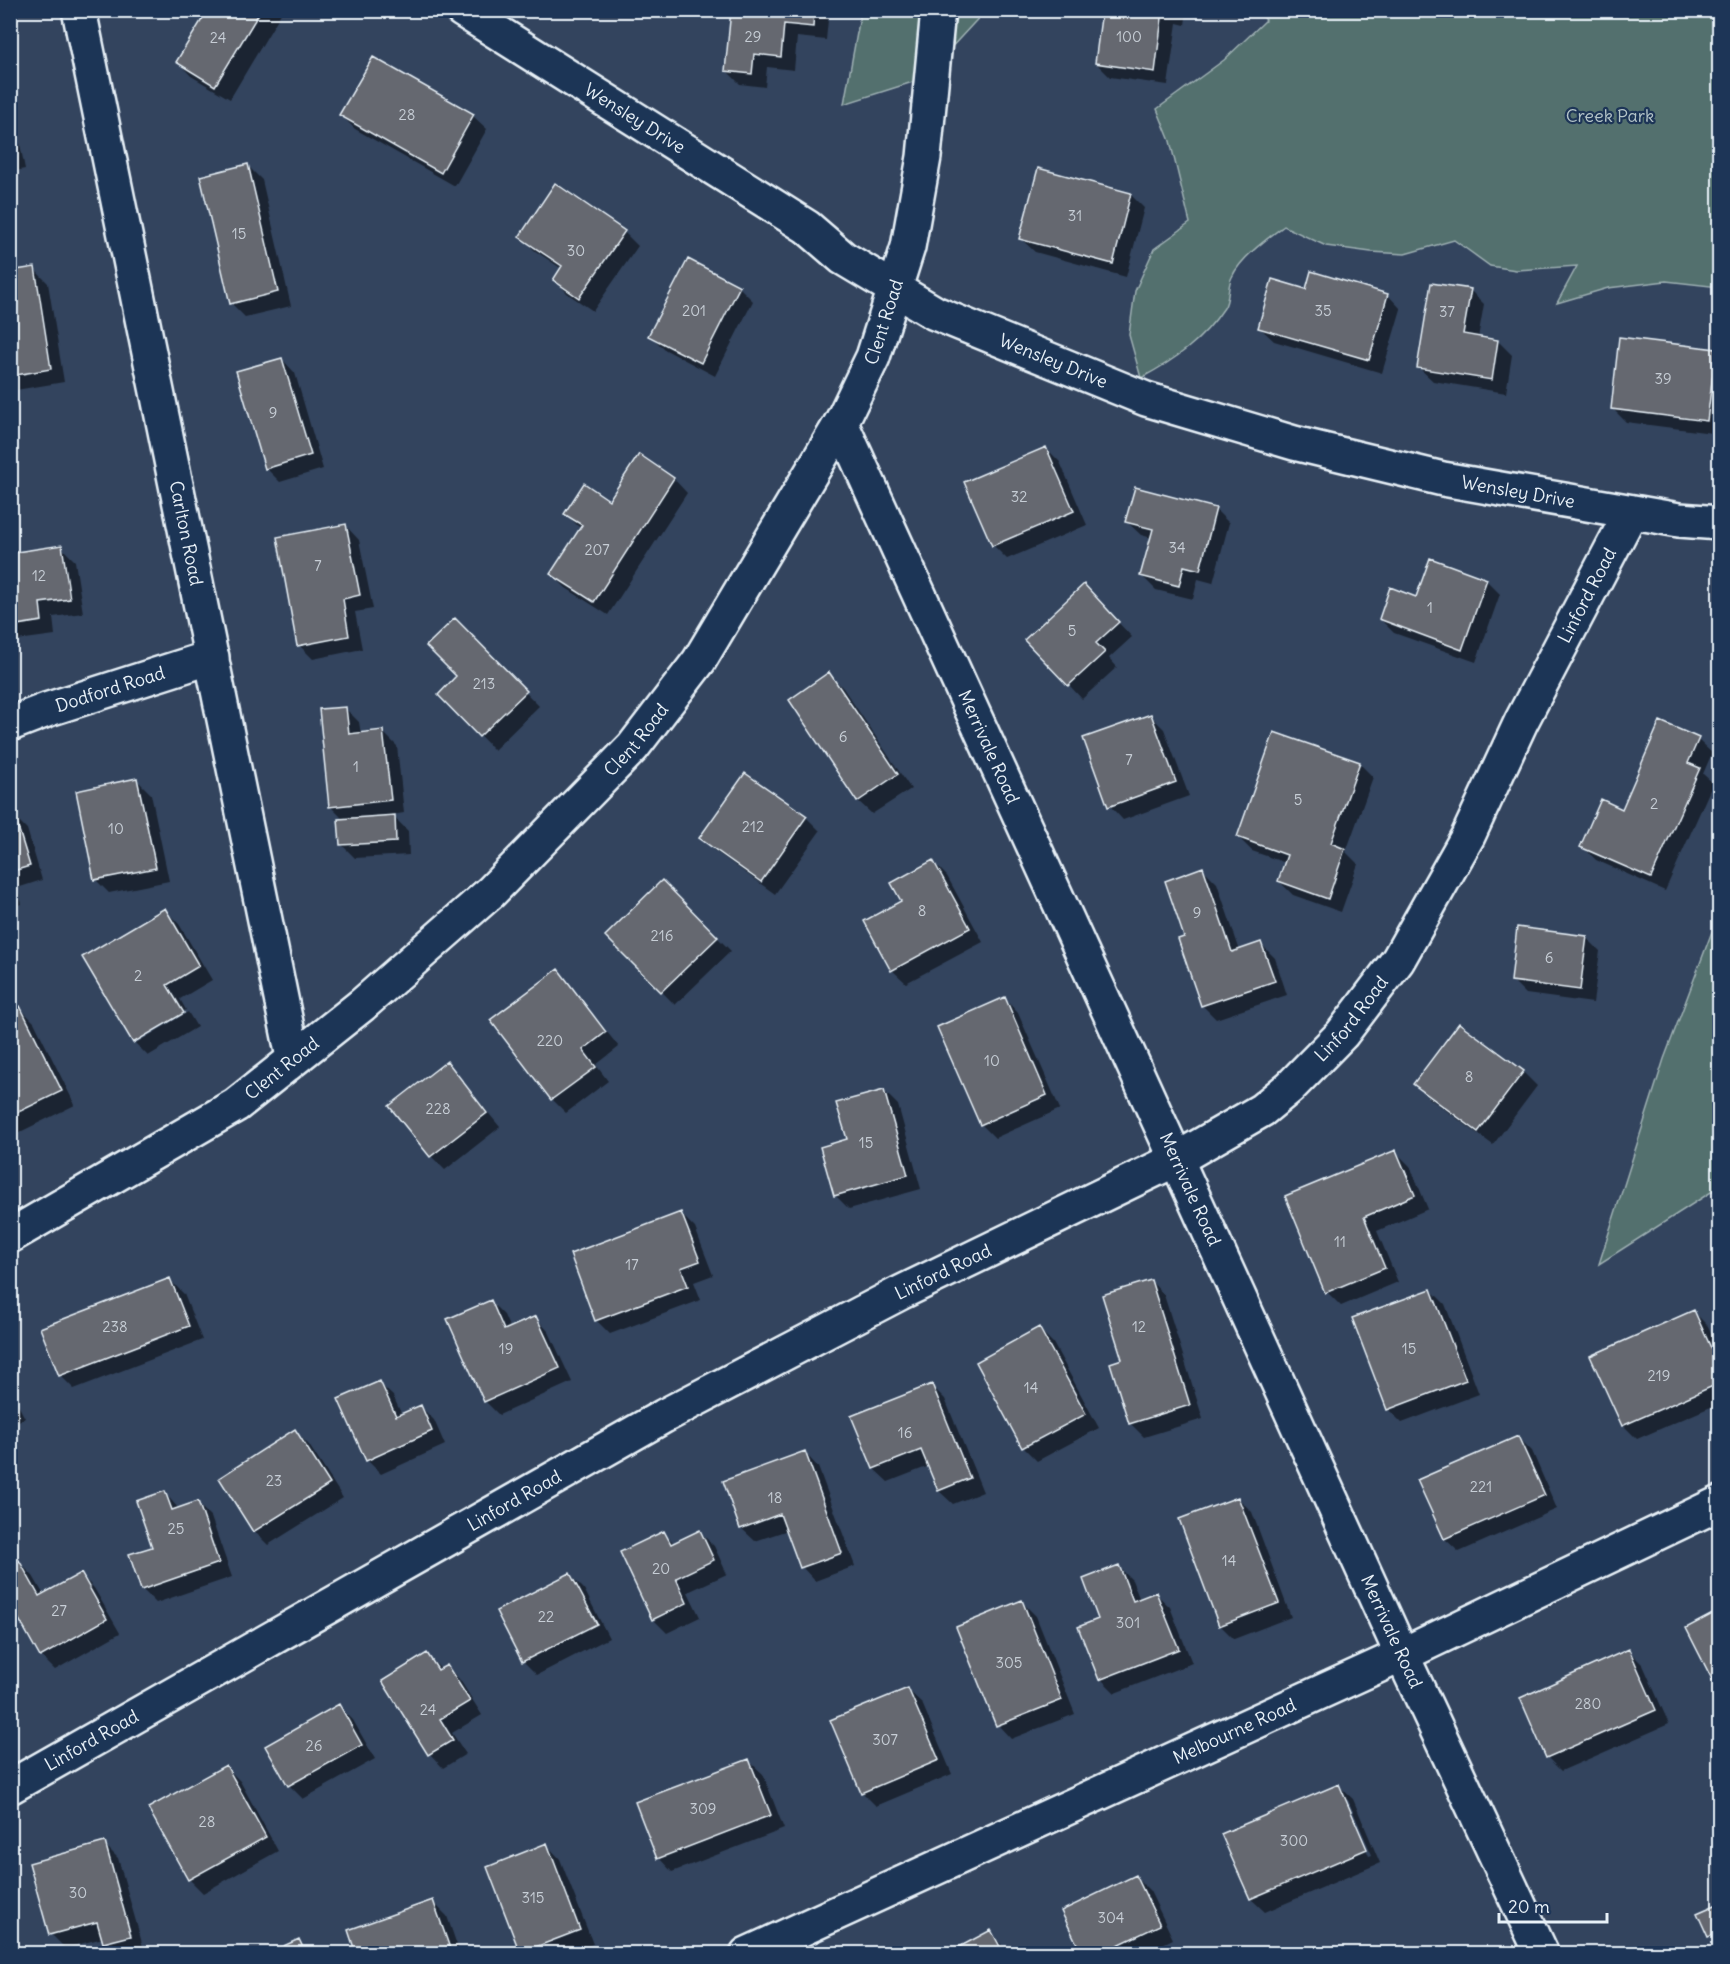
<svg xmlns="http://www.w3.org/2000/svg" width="1730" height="1964" viewBox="0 0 1730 1964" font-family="Delius,sans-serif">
<rect width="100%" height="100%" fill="#33445e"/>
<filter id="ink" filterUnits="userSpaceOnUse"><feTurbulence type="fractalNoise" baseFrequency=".0167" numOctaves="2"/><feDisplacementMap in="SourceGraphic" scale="12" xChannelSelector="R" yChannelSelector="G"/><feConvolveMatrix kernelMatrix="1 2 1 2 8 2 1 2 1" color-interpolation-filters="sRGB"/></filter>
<g filter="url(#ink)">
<path fill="#53706e" stroke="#9eb0b3" stroke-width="1.5" d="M861 11H985L922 79 844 104Z
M1258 11H1719V287L1666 281 1608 288 1557 303 1577 266 1516 270 1490 266 1454 240 1405 254 1371 252 1326 246 1284 226C1268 238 1240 258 1232 277 1227 286 1230 299 1224 308 1203 340 1175 360 1141 378L1129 335 1135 291 1154 249 1190 223 1170 141 1157 109 1224 60 1266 20Z
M1719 913V1187L1599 1264 1664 1059Z"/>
<path fill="#0007" fill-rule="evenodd" d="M195 10H283L230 99 191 76 178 62 205 16Z
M638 10H657L653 19Z
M732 10H829L826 40 797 37 794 70 767 67 765 87 740 84 726 70Z
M1104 10H1187L1185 25 1177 23 1168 85 1110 77 1096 63Z
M373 59 473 116 487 129 455 186 355 129 341 115Z
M10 134 20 144 25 169 10 172Z
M248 166 262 180 291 306 245 317 231 303Z
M1131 195 1144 208 1126 277 1035 252 1021 239Z
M10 200 14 215H10Z
M624 232 638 246 593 311 568 294 555 280 562 269 534 250 521 236Z
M34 269 48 283 64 382 10 391V272Z
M1312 273 1388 295 1401 309 1382 373 1274 341 1260 328 1307 291Z
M739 287 753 301 715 376 664 349 650 335Z
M1470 290 1484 304 1478 338 1498 341 1512 355 1506 393 1433 381 1419 368Z
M1715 350 1720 355V434L1626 422 1612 408Z
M282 359 295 373 323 469 280 482 266 468Z
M1046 448 1060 462 1087 525 1007 559 994 546 966 483Z
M639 456 674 479 687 493 608 615 566 588 552 574 581 529 566 514 610 502Z
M1215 509 1229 523 1213 583 1198 579 1193 599 1156 590 1142 576 1152 538 1141 535 1127 522Z
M346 526 359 540 373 609 355 612 362 649 313 659 299 645Z
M61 547 75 561 83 613 53 617 55 635 10 641V554Z
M1430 560 1487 581 1500 594 1476 662 1394 633 1380 619 1416 598Z
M1097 600 1132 637 1109 658 1117 667 1082 699 1069 685Z
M455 621 539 706 494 750 440 695 459 676Z
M829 674 843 688 911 789 872 814 858 801Z
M345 708 359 722 361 734 383 732 397 746 404 813 392 815 408 831 409 855 355 858 341 844 344 820 330 806Z
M1150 715 1164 729 1189 796 1123 820 1110 806Z
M1698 740 1712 753 1703 774 1713 783 1665 891 1596 860 1582 846Z
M1359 763 1373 777 1346 852 1358 864 1341 912 1293 895 1279 881 1286 863 1252 851 1238 837Z
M746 775 806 817 820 831 775 894 715 851 701 837Z
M137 780 151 794 169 881 109 893 95 879Z
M13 815 27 829 42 880 17 888 22 904 10 907V816Z
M933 862 947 876 983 942 906 983 892 970 903 902Z
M1203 869 1217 883 1240 951 1261 944 1275 958 1287 995 1216 1019 1202 1005 1186 938Z
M662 882 731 951 675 1005 607 936Z
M165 910 179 924 212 980 180 999 186 1010 136 1039V1043L188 1012 197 1027 148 1056 134 1042Z
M1586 937 1600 951 1593 1003 1526 994 1512 980Z
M558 971 619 1047 596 1065 608 1081 566 1113 552 1099 492 1021Z
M1005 999 1018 1013 1060 1109 995 1138 981 1124Z
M20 1008 34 1022 75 1105 14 1135 10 1132V1012Z
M447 1063 500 1127 445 1170 431 1156Z
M1523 1072 1537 1086 1493 1145 1429 1098 1415 1084Z
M884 1091 898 1105 921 1189 849 1209 835 1195 848 1140Z
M1396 1152 1410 1166 1428 1209 1377 1231 1398 1282 1341 1306 1327 1292Z
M681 1214 695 1228 713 1275 694 1282 701 1300 610 1334 596 1320Z
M170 1280 184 1294 202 1340 74 1389 60 1375Z
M1151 1281 1164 1295 1203 1419 1144 1437 1130 1423 1124 1360Z
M1431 1290 1445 1304 1479 1394 1402 1423 1388 1409Z
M490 1301 504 1315 510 1329 536 1318 549 1332 572 1382 499 1415 485 1401Z
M1694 1312 1708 1326 1720 1353V1403L1637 1439 1623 1425Z
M1039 1329 1053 1343 1099 1428 1037 1461 1023 1447 978 1362Z
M379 1383 393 1396 402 1415 421 1407 434 1420 445 1445 381 1474 367 1460Z
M931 1385 945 1399 983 1492 953 1504 939 1491 929 1466 888 1482 874 1469 853 1417Z
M10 1390 25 1418 10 1425Z
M295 1431 309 1445 343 1498 268 1545 254 1531Z
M1518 1437 1532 1451 1557 1509 1459 1552 1445 1539Z
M805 1453 818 1467 855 1566 815 1581 802 1567 788 1530 755 1541 741 1528Z
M164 1492 179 1509 197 1503 211 1517 232 1577 156 1603 142 1589Z
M1238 1498 1252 1512 1291 1617 1234 1639 1220 1625Z
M700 1532 714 1546 727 1574 688 1592 700 1617 667 1633 653 1619 664 1533 675 1544Z
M19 1562 33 1576 44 1595 81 1575 94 1588 120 1633 55 1670 41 1656Z
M1118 1566 1132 1580 1140 1600 1156 1594 1170 1607 1192 1663 1115 1693 1101 1679 1080 1627 1100 1620Z
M570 1575 584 1589 609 1638 537 1675 523 1661 498 1612Z
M1022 1602 1036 1616 1075 1714 1011 1739 998 1725Z
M1629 1651 1643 1665 1669 1724 1561 1771 1547 1757Z
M427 1655 442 1670 447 1666 460 1680 482 1715 452 1733 466 1754 443 1768 430 1754Z
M908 1690 922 1703 952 1774 876 1806 862 1792Z
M339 1706 353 1720 375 1759 303 1799 289 1785 267 1747Z
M749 1761 763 1774 784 1829 672 1872 659 1858Z
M226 1767 240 1781 278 1851 203 1893 189 1879Z
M1339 1786 1353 1799 1380 1863 1265 1912 1251 1899ZM1345 1800H1348L1372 1855 1369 1856Z
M104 1844 118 1858 144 1950 116 1954 103 1938 65 1948 51 1934Z
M547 1845 560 1859 593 1944 567 1954H523Z
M1720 1853V1868L1714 1855Z
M1136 1877 1150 1891 1173 1939 1142 1954H1084Z
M433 1902 447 1916 460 1954H357Z
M1720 1904V1947L1709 1936Z
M991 1932 1009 1954H949Z
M299 1941 312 1954H270Z"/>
<path fill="#65676f" stroke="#e8f1f8" stroke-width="1.5" d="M202 10H261L215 86 176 62 206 13Z
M731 10H814L813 27 784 24 781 57 754 54 752 74 725 71Z
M1102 10H1163L1155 72 1095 63Z
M373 57 474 114 441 173 339 115Z
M248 164 278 292 230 304 200 176Z
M1038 168 1131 193 1113 264 1019 239Z
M555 183 625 231 579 298 553 280 562 266 519 237Z
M688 259 740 286 701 363 648 336Z
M35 267 51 369 10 376V271Z
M1311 271 1388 294 1369 360 1258 328 1272 279 1306 289Z
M1431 283 1471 289 1463 334 1498 340 1492 380 1417 368Z
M1619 337 1716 349 1707 421 1611 409Z
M282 358 311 455 265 469 236 371Z
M1046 447 1074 511 992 546 964 482Z
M639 454 674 478 594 602 550 574 582 525 564 514 584 483 609 500Z
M1135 487 1216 508 1200 570 1184 566 1179 586 1140 576 1153 529 1125 522Z
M346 524 360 595 343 599 349 636 297 646 277 537Z
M62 545 70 599 40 603 42 621 10 626V553Z
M1430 558 1487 579 1462 650 1379 619 1390 587 1416 597Z
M1084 584 1119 622 1096 643 1105 652 1068 686 1024 640Z
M455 618 527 691 479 737 438 695 456 676 426 646Z
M829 672 898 774 857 802 789 700Z
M346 707 349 734 383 730 391 800 329 807 319 709Z
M1151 714 1176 782 1108 807 1083 738Z
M1660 721 1699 738 1688 763 1700 768 1651 878 1580 847 1601 799 1622 809Z
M1274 732 1360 762 1331 843 1345 849 1328 899 1278 881 1287 855 1237 837Z
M745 773 807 816 761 882 699 838Z
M137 778 156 868 94 880 76 791Z
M14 814 30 866 10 872V815Z
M395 815 396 842 340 845 338 819Z
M933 860 970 928 891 971 864 921 901 901 891 883Z
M1203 867 1232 952 1261 942 1275 981 1201 1006 1178 939 1184 937 1165 881Z
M662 880 718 937 661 992 605 936Z
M165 908 199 966 167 985 184 1013 133 1043 82 957Z
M1517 927 1587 936 1580 990 1511 981Z
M558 969 606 1032 583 1050 596 1067 551 1100 490 1020Z
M1005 997 1047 1095 980 1125 937 1027Z
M20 1006 62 1091 10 1116V1011Z
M1459 1023 1524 1071 1478 1132 1413 1084Z
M447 1061 487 1113 430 1157 389 1106Z
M884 1090 908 1175 834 1196 820 1147 847 1139 836 1103Z
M1396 1150 1415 1195 1364 1217 1385 1268 1325 1293 1285 1196Z
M681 1212 700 1261 681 1268 688 1286 595 1321 570 1254Z
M170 1278 189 1326 59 1376 40 1328Z
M1151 1280 1190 1405 1129 1424 1110 1363 1122 1359 1102 1295Z
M1431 1289 1466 1380 1387 1410 1352 1318Z
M491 1300 504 1330 536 1316 560 1368 484 1402 447 1319Z
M1694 1310 1720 1368V1383L1622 1426 1590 1356Z
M1039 1327 1086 1414 1022 1448 976 1362Z
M380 1381 396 1416 421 1405 432 1431 366 1461 338 1399Z
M932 1384 970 1478 938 1491 921 1450 873 1469 851 1416Z
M295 1429 330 1484 253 1532 219 1478Z
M1518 1436 1545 1495 1444 1539 1417 1480Z
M805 1451 842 1553 800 1568 780 1514 740 1529 723 1481Z
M165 1491 172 1510 198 1501 219 1563 141 1590 129 1554 152 1547 136 1501Z
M1238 1497 1279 1603 1219 1626 1179 1519Z
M700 1530 714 1560 676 1578 687 1603 652 1620 620 1552 664 1531 671 1544Z
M19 1560 39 1596 81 1573 107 1619 40 1657 10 1603V1565Z
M1119 1565 1133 1601 1156 1592 1179 1649 1099 1680 1078 1627 1098 1619 1083 1579Z
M570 1573 597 1624 522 1662 496 1611Z
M1022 1600 1062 1700 996 1726 956 1627Z
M1720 1610V1692L1719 1693 1686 1628Z
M1629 1649 1656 1710 1546 1758 1520 1698Z
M427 1653 438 1670 447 1665 470 1701 440 1719 453 1740 428 1755 382 1681Z
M908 1688 939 1760 861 1793 830 1720Z
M339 1704 362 1745 288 1786 265 1746Z
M749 1759 771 1815 657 1859 635 1802Z
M226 1765 266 1837 188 1880 148 1808Z
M1339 1784 1367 1849 1250 1899 1221 1834Z
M105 1842 131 1936 103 1943 97 1922 49 1935 29 1863Z
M547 1843 580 1930 520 1953 487 1867Z
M1136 1875 1160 1925 1099 1954H1082L1061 1911Z
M433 1900 452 1954H356L348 1930Z
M1720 1903V1932L1708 1937 1697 1913Z
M991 1930 1004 1954H946Z
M299 1939 306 1954H266Z"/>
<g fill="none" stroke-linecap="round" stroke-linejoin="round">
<defs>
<g id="minor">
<path id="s1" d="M79 10 293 1057"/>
<path id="s2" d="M462 10 807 227 843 258 935 313 1146 399 1294 443 1443 479 1679 520 1720 523"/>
<path id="s3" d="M841 423 1402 1655 1542 1954"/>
<path id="s4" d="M10 724 49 709 212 657"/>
<path id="s5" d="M10 1236 236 1105 362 1005 491 892 633 747 699 661 841 423 873 357 908 247 924 157 938 10"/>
<path id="s6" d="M10 1787 664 1416 900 1293 1177 1159 1262 1110 1290 1087 1342 1034 1398 960 1468 836 1521 722 1631 512"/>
<path id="s7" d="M747 1954 1402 1655 1720 1503"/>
</g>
</defs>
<use href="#minor" stroke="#e8f1f8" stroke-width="38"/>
<use href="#minor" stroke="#1d3557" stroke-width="33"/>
</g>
</g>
<g text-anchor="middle" stroke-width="4.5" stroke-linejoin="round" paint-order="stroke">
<g font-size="15" fill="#c7ced6">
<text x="753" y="42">29</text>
<text x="1129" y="42">100</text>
<text x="218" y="43">24</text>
<text x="407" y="120">28</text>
<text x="1075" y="221">31</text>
<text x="239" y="239">15</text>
<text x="576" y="256">30</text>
<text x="694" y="316">201</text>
<text x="1323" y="316">35</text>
<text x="1447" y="317">37</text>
<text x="1663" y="384">39</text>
<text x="273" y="418">9</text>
<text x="1019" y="502">32</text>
<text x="1177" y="553">34</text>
<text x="597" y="555">207</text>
<text x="318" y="571">7</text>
<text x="39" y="581">12</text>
<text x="1430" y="613">1</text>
<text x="1072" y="636">5</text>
<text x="484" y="689">213</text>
<text x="843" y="742">6</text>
<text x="1129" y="765">7</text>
<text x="356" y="772">1</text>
<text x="1298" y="805">5</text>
<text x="1654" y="809">2</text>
<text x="753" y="832">212</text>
<text x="116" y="834">10</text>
<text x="922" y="916">8</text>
<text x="1197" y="918">9</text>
<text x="662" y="941">216</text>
<text x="1549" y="963">6</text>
<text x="138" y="981">2</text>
<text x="550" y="1046">220</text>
<text x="992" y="1066">10</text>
<text x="1469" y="1082">8</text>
<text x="438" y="1114">228</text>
<text x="866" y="1148">15</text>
<text x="1340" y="1247">11</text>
<text x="632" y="1270">17</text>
<text x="115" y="1332">238</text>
<text x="1139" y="1332">12</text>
<text x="506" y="1354">19</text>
<text x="1409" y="1354">15</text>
<text x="1659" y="1381">219</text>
<text x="1031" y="1393">14</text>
<text x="905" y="1438">16</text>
<text x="274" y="1486">23</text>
<text x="1481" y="1492">221</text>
<text x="775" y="1503">18</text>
<text x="176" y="1534">25</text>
<text x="1229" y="1566">14</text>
<text x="661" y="1574">20</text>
<text x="59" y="1616">27</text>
<text x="546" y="1622">22</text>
<text x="1128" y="1628">301</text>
<text x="1009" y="1668">305</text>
<text x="1588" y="1709">280</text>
<text x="428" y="1715">24</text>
<text x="885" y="1745">307</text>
<text x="314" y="1751">26</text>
<text x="703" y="1814">309</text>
<text x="207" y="1827">28</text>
<text x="1294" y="1846">300</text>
<text x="78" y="1898">30</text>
<text x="533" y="1903">315</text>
<text x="1111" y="1923">304</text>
</g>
<g font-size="18" fill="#b4c4c8" stroke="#1d3557">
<text x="1610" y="122">Creek Park</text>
</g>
<g font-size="18" fill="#e8f1f8" stroke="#1d3557">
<text dy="6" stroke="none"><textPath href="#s2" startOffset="204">Wensley Drive</textPath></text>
<text dy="6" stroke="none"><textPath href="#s5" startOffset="1292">Clent Road</textPath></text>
<text dy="6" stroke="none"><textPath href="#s2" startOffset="690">Wensley Drive</textPath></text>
<text dy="6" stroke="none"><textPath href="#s2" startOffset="1174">Wensley Drive</textPath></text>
<text dy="6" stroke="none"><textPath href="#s1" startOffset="534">Carlton Road</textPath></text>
<text dy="6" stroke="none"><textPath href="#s6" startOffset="2038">Linford Road</textPath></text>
<text dy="6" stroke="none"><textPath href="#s4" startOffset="106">Dodford Road</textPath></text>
<text dy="6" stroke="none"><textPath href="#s5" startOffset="804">Clent Road</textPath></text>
<text dy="6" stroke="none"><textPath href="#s3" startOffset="356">Merrivale Road</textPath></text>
<text dy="6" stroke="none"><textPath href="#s6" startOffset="1552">Linford Road</textPath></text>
<text dy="6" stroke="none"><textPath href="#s5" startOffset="320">Clent Road</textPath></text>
<text dy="6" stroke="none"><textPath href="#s3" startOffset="842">Merrivale Road</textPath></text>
<text dy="6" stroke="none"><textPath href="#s6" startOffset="1066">Linford Road</textPath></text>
<text dy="6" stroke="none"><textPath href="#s6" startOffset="580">Linford Road</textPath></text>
<text dy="6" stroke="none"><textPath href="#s3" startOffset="1328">Merrivale Road</textPath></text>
<text dy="6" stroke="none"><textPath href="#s7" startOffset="536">Melbourne Road</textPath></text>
<text dy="6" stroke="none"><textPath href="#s6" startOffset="94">Linford Road</textPath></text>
</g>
</g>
<rect width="1730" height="1964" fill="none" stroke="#1d3557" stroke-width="36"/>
<rect x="18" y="18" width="1694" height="1928" fill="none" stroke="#e8f1f8" stroke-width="2" filter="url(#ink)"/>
<path d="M1499 1913v9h108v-9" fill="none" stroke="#e8f1f8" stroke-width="3"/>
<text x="1508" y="1913" font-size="18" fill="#e8f1f8" stroke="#1d3557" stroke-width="4.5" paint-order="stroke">20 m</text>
</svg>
